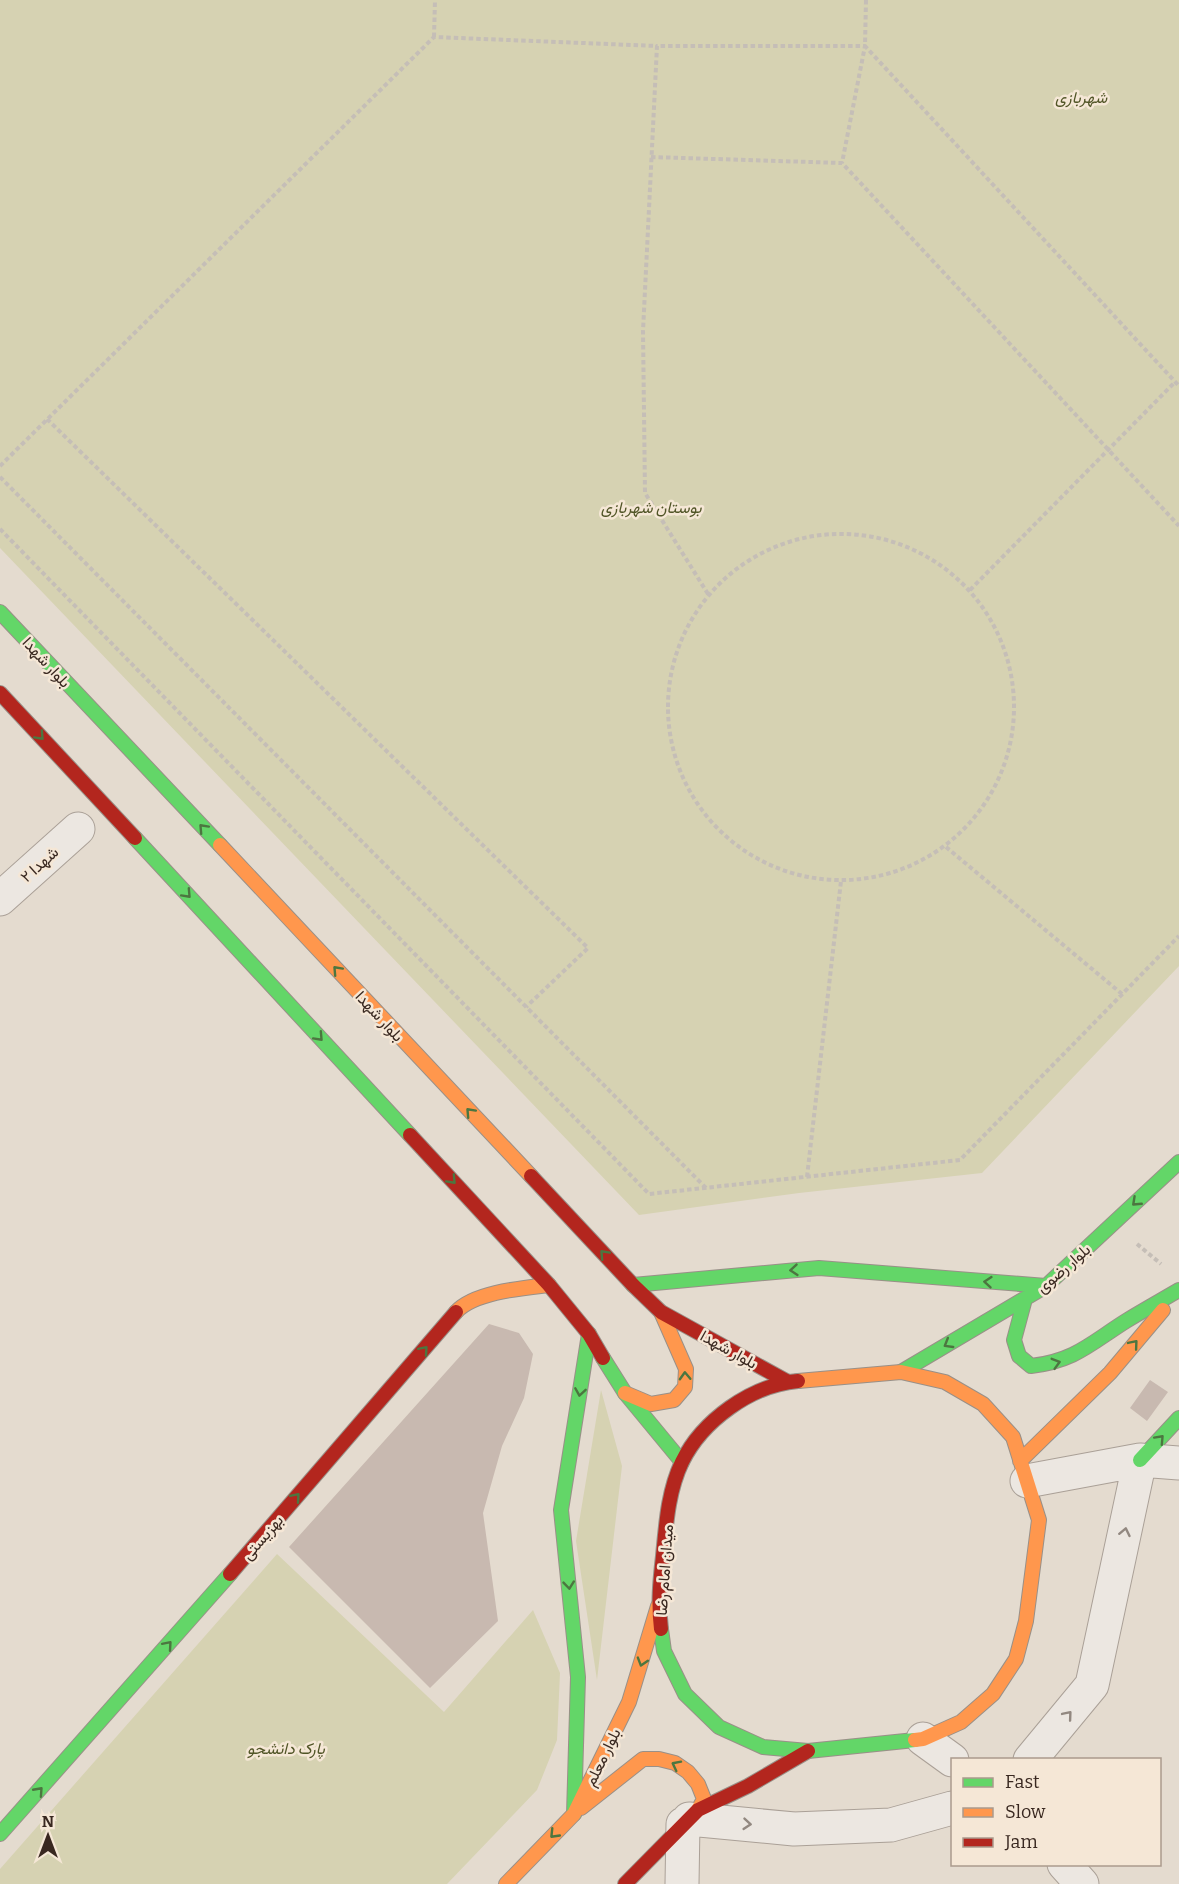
<svg xmlns="http://www.w3.org/2000/svg" width="1179" height="1884" viewBox="0 0 1179 1884" font-family="Bitter,Vazirmatn,serif">
<rect width="100%" height="100%" fill="#e4dbcf"/>
<path fill="#d6d2b2" d="M0 0H1179V966L982 1173 799 1193 639 1215 0 548Z
M601 1390 622 1466 597 1680 576 1541Z
M277 1554 444 1712 533 1610 560 1673 557 1740 537 1790 447 1884H0V1869Z"/>
<path fill="#c8b9b0" d="M489 1324 519 1333 533 1354 524 1398 502 1446 483 1513 498 1621 430 1688 289 1547Z
M1150 1380 1168 1392 1147 1421 1130 1408Z"/>
<g fill="none" stroke-linecap="round" stroke-linejoin="round">
<defs>
<path id="street" d="M0 899 78 829
M1027 1481 1140 1460 1179 1463
M923 1739 952 1760
M1030 1760 1092 1685 1140 1460
M689 1819 794 1829 891 1825 952 1808
M1064 1864 1082 1884
M682 1884 683 1824"/>
<path id="fast" d="M0 612 220 845
M135 838 410 1135
M633 1285 819 1268 1046 1286
M1025 1299 1014 1340 1019 1356 1031 1366C1075 1361 1091 1343 1126 1321 1144 1310 1162 1300 1179 1290
M603 1358 625 1393 682 1462
M901 1372 1046 1286 1179 1162
M1140 1460 1179 1418
M661 1629 664 1651 685 1694 719 1727 763 1747 808 1751 915 1740
M574 1814 578 1677 561 1510 589 1334
M0 1834 230 1574"/>
<path id="slow" d="M220 845 531 1176
M456 1312C474 1292 523 1288 549 1285
M901 1372 945 1382 983 1404 1013 1437 1039 1520 1026 1621 1016 1659 993 1694 961 1722 923 1739 915 1740
M798 1381 901 1372
M625 1393 651 1404 674 1400 685 1387 686 1369 661 1312
M1020 1461 1110 1373 1163 1310
M581 1808 643 1759H659L675 1763 688 1772 698 1784 704 1799 698 1810
M506 1884 574 1814 629 1702 658 1606"/>
<path id="jam" d="M0 693 135 838
M410 1135 549 1285 589 1334 603 1358
M531 1176 633 1285 661 1312 788 1382
M230 1574 456 1312
M661 1629C658 1604 660 1582 663 1556 666 1525 668 1491 682 1462 702 1421 751 1385 798 1381
M625 1884 698 1810 748 1786 808 1751"/>
</defs>
<use href="#street" stroke="#aaa097" stroke-width="35"/>
<use href="#fast" stroke="#999088" stroke-width="16"/>
<use href="#slow" stroke="#999088" stroke-width="16"/>
<use href="#jam" stroke="#999088" stroke-width="16"/>
<path stroke="#c5beb7" stroke-width="4" stroke-dasharray="4.5 3" stroke-linecap="butt" d="M866 0 865 46 1179 386
M434 37 435 0
M651 157 842 163 1179 526
M47 419 588 948 526 1007
M0 466 434 37 657 46
M0 477 706 1188
M0 529 649 1194 960 1160 1179 936
M668 707a173 173 0 1 1 346 0a173 173 0 1 1-346 0Z
M970 590 1175 382
M708 594 645 493 643 331 657 46H865L842 163
M946 847 1122 994
M807 1177 841 881
M1137 1244 1161 1264"/>
<use href="#street" stroke="#ece7e1" stroke-width="33"/>
<use href="#fast" stroke="#63d668" stroke-width="14"/>
<use href="#slow" stroke="#ff974d" stroke-width="14"/>
<use href="#jam" stroke="#b3261e" stroke-width="14"/>
</g>
<defs><path id="oneway-chevron" d="M-2-3.5L2.5 0L-2 3.5" fill="none" stroke-width="1.6" stroke-linecap="round" stroke-linejoin="round" transform="scale(1.5)"/></defs>
<g stroke="#4c7640">
<use href="#oneway-chevron" transform="translate(40 736) rotate(47)"/>
<use href="#oneway-chevron" transform="translate(203 828) rotate(-133)"/>
<use href="#oneway-chevron" transform="translate(187 894) rotate(47)"/>
<use href="#oneway-chevron" transform="translate(337 970) rotate(-133)"/>
<use href="#oneway-chevron" transform="translate(319 1037) rotate(47)"/>
<use href="#oneway-chevron" transform="translate(470 1112) rotate(-133)"/>
<use href="#oneway-chevron" transform="translate(452 1180) rotate(47)"/>
<use href="#oneway-chevron" transform="translate(1136 1202) rotate(137)"/>
<use href="#oneway-chevron" transform="translate(604 1254) rotate(-133)"/>
<use href="#oneway-chevron" transform="translate(794 1270) rotate(175)"/>
<use href="#oneway-chevron" transform="translate(988 1282) rotate(-175)"/>
<use href="#oneway-chevron" transform="translate(948 1344) rotate(149)"/>
<use href="#oneway-chevron" transform="translate(1134 1344) rotate(-50)"/>
<use href="#oneway-chevron" transform="translate(424 1350) rotate(-49)"/>
<use href="#oneway-chevron" transform="translate(1056 1363) rotate(-16)"/>
<use href="#oneway-chevron" transform="translate(685 1376) rotate(-92)"/>
<use href="#oneway-chevron" transform="translate(580 1392) rotate(99)"/>
<use href="#oneway-chevron" transform="translate(1160 1439) rotate(-47)"/>
<use href="#oneway-chevron" transform="translate(296 1497) rotate(-49)"/>
<use href="#oneway-chevron" transform="translate(569 1585) rotate(84)"/>
<use href="#oneway-chevron" transform="translate(168 1645) rotate(-49)"/>
<use href="#oneway-chevron" transform="translate(642 1662) rotate(107)"/>
<use href="#oneway-chevron" transform="translate(676 1765) rotate(-153)"/>
<use href="#oneway-chevron" transform="translate(39 1791) rotate(-48)"/>
<use href="#oneway-chevron" transform="translate(554 1834) rotate(134)"/>
</g>
<g stroke="#928880">
<use href="#oneway-chevron" transform="translate(1125 1532) rotate(-78)"/>
<use href="#oneway-chevron" transform="translate(1068 1715) rotate(-50)"/>
<use href="#oneway-chevron" transform="translate(747 1824) rotate(5)"/>
</g>
<g text-anchor="middle" stroke-width="5" stroke-linejoin="round" paint-order="stroke">
<g font-size="16" font-style="italic" fill="#515527" stroke="#f5e7d6">
<text x="1081" y="103">شهربازی</text>
<text x="651" y="513">بوستان شهربازی</text>
<text x="286" y="1754">پارک دانشجو</text>
</g>
<g font-size="16" fill="#392820" stroke="#f5e7d6">
<text transform="translate(47 662) rotate(47)" y="6">بلوار شهدا</text>
<text transform="translate(39 864) rotate(-42)" y="6">شهدا ۲</text>
<text transform="translate(380 1016) rotate(47)" y="6">بلوار شهدا</text>
<text transform="translate(1063 1268) rotate(-41)" y="6">بلوار رضوی</text>
<text transform="translate(729 1349) rotate(29)" y="6">بلوار شهدا</text>
<text transform="translate(262 1537) rotate(-49)" y="6">بهزیستی</text>
<text transform="translate(664 1570) rotate(-86)" y="6">میدان امام رضا</text>
<text transform="translate(602 1757) rotate(-64)" y="6">بلوار معلم</text>
</g>
</g>
<rect x="951" y="1758" width="210" height="108" fill="#f5e7d6" stroke="#aa9b8d" stroke-width="1.5"/>
<rect x="963" y="1778" width="30" height="9" fill="#63d668" stroke="#aa9b8d" stroke-width="1.5"/>
<text x="1005" y="1788" font-size="18" fill="#392820">Fast</text>
<rect x="963" y="1808" width="30" height="9" fill="#ff974d" stroke="#aa9b8d" stroke-width="1.5"/>
<text x="1005" y="1818" font-size="18" fill="#392820">Slow</text>
<rect x="963" y="1838" width="30" height="9" fill="#b3261e" stroke="#aa9b8d" stroke-width="1.5"/>
<text x="1005" y="1848" font-size="18" fill="#392820">Jam</text>
<g transform="translate(48 1836)" stroke="#f5e7d6" stroke-width="4.5" paint-order="stroke">
<path d="M0-4.5L10 22L0 15L-10 22Z" fill="#392820"/>
<text y="-9" font-size="16" font-weight="bold" text-anchor="middle" fill="#392820">N</text>
</g>
</svg>
